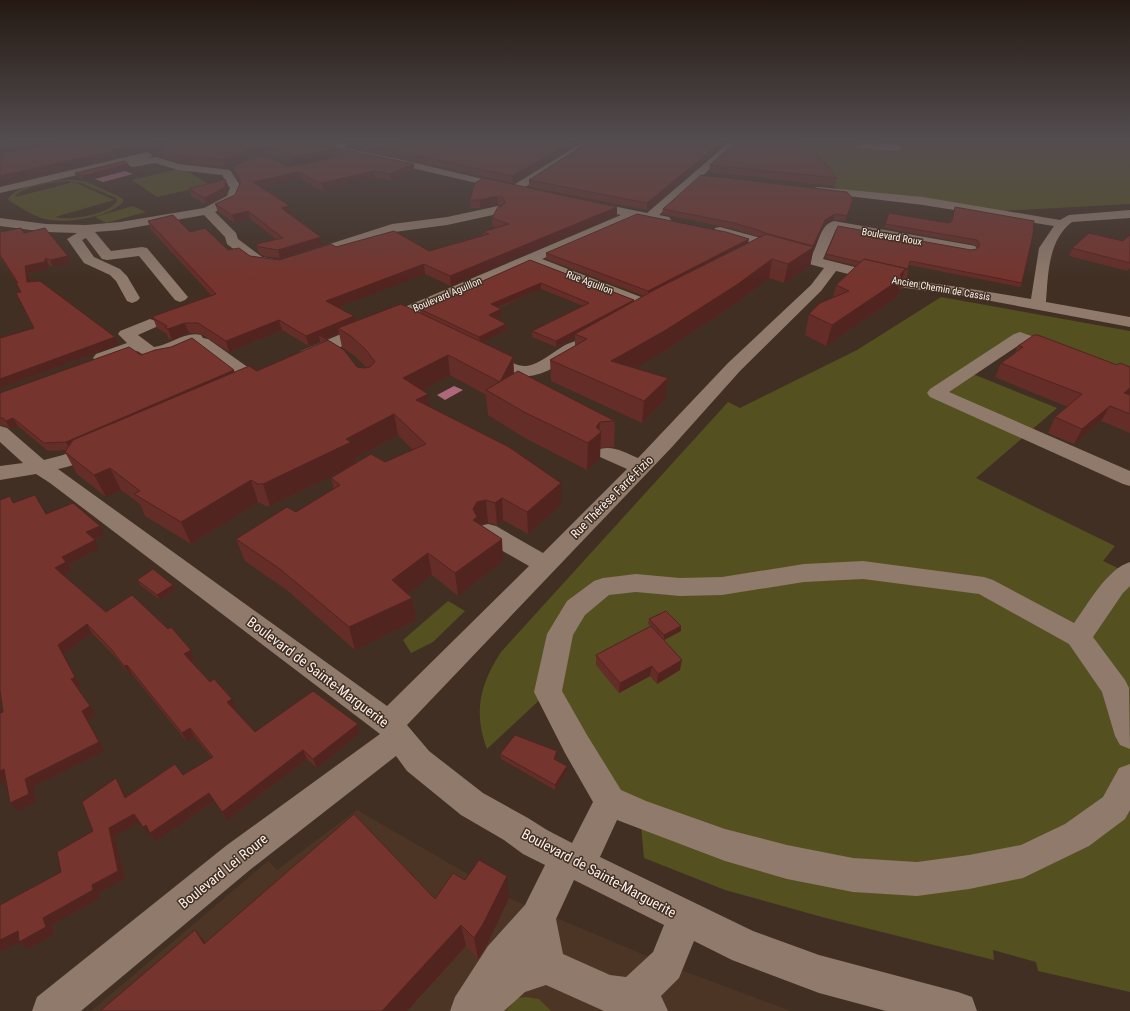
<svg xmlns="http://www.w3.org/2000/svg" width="1130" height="1011" viewBox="0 0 1130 1011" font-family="'Roboto Condensed',sans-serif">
<rect width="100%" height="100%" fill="#412f23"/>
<path fill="#4d3525" d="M357 810 511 899 678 969 791 1011H91L268 861 277 870Z"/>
<path fill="#545020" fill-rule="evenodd" d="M814 140H1130V204L1001 211 837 190 821 168 800 145 812 144 815 141Z
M182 168 210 185 157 197 132 180Z
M76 180 87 182 120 197 123 199V202C109 218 64 224 45 219 33 216 22 208 11 202L8 199C19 182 58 180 76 180ZM67 181 82 183 116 198 117 201C108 215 69 221 55 217L114 200 74 182 15 197C23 185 53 183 67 181Z
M133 206 146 212 106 223 95 217Z
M941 297 1130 331V373L1016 333 963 370 1057 408 976 478 1115 546 1103 561 1130 574V992L1038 971 1036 962 993 950 994 960 822 917 725 890 644 858 640 815 610 801 548 692 487 749C473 712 480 684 501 652L728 402 740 408 857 350Z
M448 601 465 611 433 642 411 653 403 640Z
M526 997 539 999 551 1011H506L517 998Z"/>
<path fill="#ae687b" d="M125 171 133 174 103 182 95 179Z
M454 386 463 390 445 400 437 395Z"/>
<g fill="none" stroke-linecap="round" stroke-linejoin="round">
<path fill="#8f7a6c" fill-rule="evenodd" d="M587 140H598L519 191 515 192 403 166 343 154 335 152 334 150 337 142 341 141 346 144 345 148 403 160 512 186Z
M732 140H742L659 215 669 217 671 220 669 223 665 224 635 218 542 259 654 302 657 305 654 308 649 310 644 308 530 264 313 359 307 360 301 359 298 355 301 351 621 215 585 208 583 205 585 202 589 201 647 213Z
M862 143 897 145 902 148 897 151 858 148 857 146Z
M147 152 152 155 151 157 143 159 156 157 179 164 230 170 242 188 236 201 215 212 236 233 238 239 262 257 280 260 392 224 447 217 498 206 502 207 504 210 502 213 447 225 394 232 281 268 253 264 227 244 225 237 204 215 120 230 95 232 111 251 142 247 147 248 188 297 185 300 180 302 175 300 139 256 107 260 102 259 86 238 82 240 94 257 120 269 127 276 140 298 137 301 132 303 127 301 116 281 110 275 84 263 67 239 77 233 46 232 0 226V218L46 224 86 225 120 222 204 208 227 196 230 188 222 175 178 170 155 163 133 167 129 166 128 164 129 163 0 193V187Z
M818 187 923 197 1060 220 1069 215 1130 210V218L1072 222C1048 240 1048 275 1046 302L1130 317V327L959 295 906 288 836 271 821 291 740 371 672 447 407 725 429 751 483 793 528 818 547 830 572 843 593 802 565 753 534 692 547 634 567 601 594 581 603 578 636 574 680 578 722 577 804 564 863 561 984 577 993 580 1074 623C1088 604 1107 569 1130 562V586L1123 593 1093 637 1125 680 1129 688 1130 749 1120 745 1115 736 1102 692 1069 644 979 594 863 579 804 582 722 595 680 596 636 592 609 595 585 615 573 635 562 691 587 735 621 790 646 801 725 829 787 845 853 858 917 862 969 855 1021 845 1065 824 1103 797 1119 768 1130 764V810L1125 819 1089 846 1023 878 969 889 917 896 853 892 787 879 725 861 617 820 600 857 753 931 819 955 958 992 972 997 977 1011H886L819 993 732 960 694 941 679 978 661 996 668 1011H604L546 985 525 992 504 1011H450L455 997 488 946 525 905 545 865 523 854 504 840 461 815 407 771 396 756 251 869 81 1011H32L37 997 227 845 380 734 50 483 36 474 0 480V466L23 463 0 442V426L7 428 44 460C50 458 57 457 63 455 77 450 89 439 104 443L107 447C99 459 71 466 58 469L387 706 529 566 480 538 477 532 480 526 488 524 496 526 543 553 627 469 600 457 597 453 600 449C613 445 626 453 638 458L728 363 811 285 824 268 765 252 747 243 715 234 714 231 715 228 720 227 757 237 775 246 811 256C819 245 819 225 834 221L970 245 975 246 977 249 975 252 970 253 836 229 823 259 906 280 959 287 1031 299 1039 248 1054 226 923 205 814 192 812 190 814 188ZM574 880 664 925 653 952 626 977 610 975 563 954 556 919Z
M150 319 156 321 158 324 156 327 138 335 154 347C170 345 185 331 201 335L203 338 208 339 259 375 262 379 259 383 253 384 247 383 195 344C177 352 155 363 137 351 125 355 109 365 96 362L93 358 96 354 127 343 118 334 120 331Z
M1020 332 1060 346 1062 350 1060 354 1054 355 1048 354 1022 343 949 392 1130 471V486L1123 484 930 397 927 393 930 389 1014 334Z
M576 341 582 342 584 346 582 350C565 360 544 378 522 376 508 375 495 366 482 360L479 356 482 352C499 348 509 367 526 366 544 364 558 345 576 341Z"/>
</g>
<path fill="#652d27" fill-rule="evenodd" d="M70 140H318L333 147 414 164V171L392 181 375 178 323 190 318 189 301 179 262 187 291 213 289 214 322 245 280 258 263 256 259 253 256 244 276 239 250 219 235 223 218 212 215 204 235 195 240 183 234 174 232 166H287L302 165 337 156H334L293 164 279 156 265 154 249 157 225 167 179 163 160 157 157 150 173 145H172L0 184V154Z
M320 140H429L374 142Z
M430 140H585L513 183 364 151 363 144 418 142Z
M592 140H731L647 210 529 187V180Z
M738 140H806V141H802L837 178 835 186 709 172 710 165Z
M130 168 84 180 76 176 75 173Z
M475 183 617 215 451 286 425 274 338 307 355 321 420 313V309L530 260 634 300V302L644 296 546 259V253L749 243 761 237 757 236 733 229 662 214 663 209 852 205 845 221 833 220 824 225 814 247 810 266 784 283 769 278 735 304 664 351 634 368 668 378 665 400 642 423 551 381 550 360 575 346V338L556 347 532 337V331L583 306 541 289 498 308 502 315 495 318 506 324 507 330 482 342 513 357 514 373 615 421 614 447 600 448V459L587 470 525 438 488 415 486 395 450 375 422 390 430 407 561 505 528 534 503 520 497 525 488 523 480 525 503 561 458 596 432 575 408 594 412 598 416 620 355 650 288 591 245 561 236 539 296 512 334 489 331 478 350 467 270 506H266L258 502 191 544 145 516 140 504 121 490 106 497 77 474 65 452 67 450 48 451 18 426 10 429 7 427 0 425V393L141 355 234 372 257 371 321 343 320 341 309 346 282 330 229 352 201 334 189 333 172 340 168 338 167 334 157 328 153 318 212 296 151 230 148 221 190 232 228 250 250 256 279 260 336 247 429 251 483 236V232L496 228 492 226V218L502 206 498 205 480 208H471L470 200ZM339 333 342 347 356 357 367 368H364L357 367 326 339ZM398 435 413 450 385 462 356 463 355 458Z
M228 188 226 195 206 205 191 196 189 189Z
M955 207 1022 283 1020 287 909 265 908 269H909L903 289H899L896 298 826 346 805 335 809 314 833 297 836 285 857 266 825 258 826 254 971 250 977 249V248L975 245 884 228 885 224 948 223 951 222Z
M0 232 24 233 68 256 71 263 53 267 49 265 47 269 28 273 29 282 118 345 0 388V338L34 328 21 292 16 283H17L0 256Z
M1130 235V268L1128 271 1069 256 1072 248 1123 241Z
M1018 346 1117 365 1130 367V433L1101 421 1074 444 1048 433 1055 417 1068 407 995 377 1001 363 1015 353Z
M14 503 104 535 94 540 99 548 68 565 71 571 63 575 106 612 168 629 191 650 195 659 191 661 236 708 234 709 255 732 360 733 317 768 307 759 227 820 214 801 156 841 151 834 149 835 140 822 115 836 125 878 99 893 100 898 52 925 54 934 28 949 19 942 0 952V905L61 872 93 831 122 787 126 796 183 775 212 758 194 736 187 742 132 674 130 675 117 659 92 633 64 654 81 686 78 688 96 715 88 720 105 751 33 787 36 802 18 811 3 712Z
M137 580 173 585 175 590 160 600 140 585Z
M649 619 681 626V631L664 640 680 670 657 684 650 676 619 693 596 665V655L651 626 648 624Z
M500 754 557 756 556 760 567 766V771L555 790 501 759Z
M465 880 509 898 487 945 478 959 466 946 407 1011H100L205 943 435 899Z"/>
<path fill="#522420" d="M27 140H64L0 152V145Z
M162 140H170L172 145 0 184V176Z
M574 140H585L513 183 512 176Z
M724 140H731L647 210V203Z
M263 147 265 154 249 157 225 167 223 160 248 150Z
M332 149 334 156 293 164 292 157Z
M128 164 130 168 84 180 83 176Z
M414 164V171L392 181 390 174Z
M374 171 375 178 323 190 322 183Z
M299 172 301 179 255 189 253 182Z
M226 181 228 188 226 195 206 205 204 198Z
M497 196 498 205 480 208V200Z
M853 199 852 205 845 221 847 216Z
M290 206 291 213 283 216 281 208Z
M617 207V215L451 286 450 276Z
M248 211 250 219 235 223 232 215Z
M835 214 833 220 824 225 814 248V247L810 266 784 283 788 264 825 220Z
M321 237 322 245 280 258 278 250Z
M749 239 748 245 648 297V291Z
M68 256 71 263 53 267 50 260Z
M46 258 49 265 47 269 28 273 31 290 27 282 25 266Z
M772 259 769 278 735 304 664 351 610 383 611 361Z
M424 264 425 274 328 311 326 301Z
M905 269 896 298 826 346 832 325 900 275Z
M541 283V289L491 310V304Z
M634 300 633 306 575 334V338L556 347V341Z
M501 309 502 315 489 321V315Z
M354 316 356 326 338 328 339 333 325 339 319 335 320 341 309 346 306 336Z
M279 320 282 330 229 352 226 341Z
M185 323 189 333 172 340 168 329Z
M506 324 507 330 480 343 479 337Z
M115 337 118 345 0 388V379Z
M448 355 450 375 406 399 403 378Z
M513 357 514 377 500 382Z
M234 370 236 378 70 450 66 442Z
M668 378 665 400 642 423 644 401Z
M1130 388V395L1124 393Z
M428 394 431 415 416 400Z
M1110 406 1101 421 1074 444 1082 429Z
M394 414 398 435 355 458 356 464 270 506 263 484 346 439Z
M13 418 18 426 10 429 6 421Z
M600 422 599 434 601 432 600 459 587 470 588 443 596 427Z
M110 468 121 490 106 497 94 475Z
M251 480 258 502 191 544 181 522Z
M561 483V505L528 534 527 512Z
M502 498 503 520 497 525 495 503Z
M486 500 488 523 480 525 473 520V509L477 502Z
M100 526 104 535 91 541 86 532Z
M502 539 503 561 458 596 455 573Z
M95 540 99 548 68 565 71 571 60 577 55 568 62 557Z
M428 553 432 575 397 603 392 580Z
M173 585 175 590 160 600 157 595Z
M412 598 416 620 355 650 349 627Z
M87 624 92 633 64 654 81 686 78 688 96 715 88 720 105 751 33 787 36 802 18 811 10 803 25 779 82 711 71 679 58 645Z
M681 626V631L664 640V635Z
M191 650 195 659 189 663 184 654Z
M682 660 680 670 657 684 658 674Z
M127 665 132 674 130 675 124 666Z
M652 666 650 676 619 693 620 683Z
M232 699 236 708 231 711 227 702Z
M358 724 360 733 317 768 313 759Z
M190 728 194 736 187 742 182 733Z
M303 750 307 759 227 820 222 812Z
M557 751V756L554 764V759Z
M567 766V771L555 790V785Z
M4 769 12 778 0 784V771Z
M116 778 122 787 131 806 125 798Z
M209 793 214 801 156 841 151 834 149 835 143 827Z
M134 814 141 822 115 836 125 878 99 893 100 898 52 925 54 934 28 949 19 942H20L0 952V940L43 918 92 885 109 828Z
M507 876 509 898 487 945 478 959 474 938Z
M461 925 466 946 407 1011H382Z
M195 930 212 951 204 944Z"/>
<path fill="#75342d" stroke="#522420" d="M0 140H27L0 145Z
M70 140H162L0 176V154Z
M173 140H318L332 141 333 147 414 164 390 174 374 171 322 183 316 182 299 172 253 182 290 206 281 208 321 237 278 250 260 247 256 244 283 238 248 211 232 215 215 204 235 195 241 181 232 166 261 156 271 157 287 166 302 165 337 156 339 152 337 150 332 149 292 157 277 149 263 147 248 150 223 160 177 155 157 150 175 145 176 141Z
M430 140H574L512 176 363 144 418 142Z
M592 140H724L647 203 529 180Z
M738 140H801L816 153 837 178 710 165Z
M125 161 128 164 83 176 75 173Z
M701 175 847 192 853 199 847 216 835 214 825 220 813 246 768 234 758 230 734 223 663 209Z
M484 178 617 207 450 276 424 264 326 301 354 316 306 336 279 320 226 341 198 323H185L168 329 165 327 167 326 153 318 154 316 216 294 148 221 173 215 190 232 205 228 228 250 239 248 250 256 279 260 331 244 336 247 394 231 429 251 489 234 483 232 509 224 492 218 498 207 502 206 505 202 502 197 497 196 480 200H470L475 183Z
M225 179 226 181 224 188 204 198 189 189Z
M955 207 1034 221 1033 235 1022 283 910 261 908 269 864 259 860 262 826 254 838 226 971 250 977 249 980 245 977 240 885 224 889 213 948 223 952 221Z
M637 214 726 232 749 239 648 291 546 253Z
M21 228 24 233 45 228 68 256 50 260 46 258 44 262 25 266 27 282 40 281 115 337 0 379V338L34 328 16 293 21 292 16 283H18L0 255V232Z
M1089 233 1123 241 1130 235V263L1072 248Z
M766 234 814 247 788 264 772 259 738 284 666 330 611 361 668 378 644 401 550 360 587 339 575 334 656 289Z
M864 259 909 269H905L900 275 902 278 832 325 809 314 820 303 849 291 836 285Z
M530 260 634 300 556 341 532 331 589 303 541 283 491 304 501 309 489 315 506 324 479 337 420 309Z
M401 304 513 357 500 382 448 355 403 378 428 394 416 400 509 447 561 483 527 512 502 498 495 503 486 500 477 502 473 509 477 517 473 520 502 539 455 573 428 553 392 580 412 598 349 627 280 569 236 539 287 507 296 512 340 485 331 478 371 454 385 462 426 444 394 414 346 439 351 442 263 484H258L251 480 181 522 134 494 140 491 110 468 94 475 65 452 73 440 249 366 257 371 328 340 319 335H320L344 350 357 367 364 368 370 367 375 362 366 350 352 337 338 328Z
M1034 335H1038L1117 365 1120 363 1130 367V388L1124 393 1130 395V414L1110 406 1082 429 1055 417 1082 394 1001 363 1023 347 1018 346Z
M192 338 234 370 66 442 44 443 13 418 6 421 3 418H0V393L129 347 141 355 155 350 171 347Z
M518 371 615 421 600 422 596 427 601 432 588 443 524 412 486 390Z
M35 495 46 514 73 503 100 526 86 532 95 540 62 557 66 562 55 568 106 612 132 595 168 629 171 627 191 650 184 654 210 682 214 679 232 699 227 702 255 732 313 691 358 724 313 759 303 750 222 812 209 793 150 833 146 825 143 827 134 814 109 828 118 871 92 885 93 890 43 918 46 927 19 942 18 931 0 940V905L61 872 57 852 93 831 82 802 116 778 125 798 175 764 183 775 213 757 190 728 182 733 127 665 124 666 112 650 87 624 58 645 75 677 71 679 90 706 82 711 99 742 25 779 29 794 10 803 4 769 0 771V713L3 712 0 690V500L10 496 13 503Z
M153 569 173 585 157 595 137 580Z
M666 611 681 626 664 635 649 619Z
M651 626 682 660 658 674 652 666 620 683 596 655Z
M515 735 557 751 554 759 567 766 555 785 500 754Z
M354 814 435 899 453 873 465 880 479 860 507 876 483 924 474 938 461 925 382 1011H100L195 930 204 944Z"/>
<linearGradient id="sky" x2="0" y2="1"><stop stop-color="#241a13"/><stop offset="0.5" stop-color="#544d50"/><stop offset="1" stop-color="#544d50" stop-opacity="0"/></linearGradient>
<rect width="1130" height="281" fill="url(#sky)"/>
<g text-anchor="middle" stroke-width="3" stroke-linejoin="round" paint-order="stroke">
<g font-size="10" fill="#fef2eb" stroke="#412f23">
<text transform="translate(892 236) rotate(10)" y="4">Boulevard Roux</text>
<text transform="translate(590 282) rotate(21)" y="4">Rue Aguillon</text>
<text transform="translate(941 288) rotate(10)" y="4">Ancien Chemin de Cassis</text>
<text transform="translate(447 294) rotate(-23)" y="4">Boulevard Aguillon</text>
</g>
<g font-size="12" fill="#fef2eb" stroke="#412f23">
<text transform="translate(612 497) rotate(-45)" y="4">Rue Thérèse Farré-Fizio</text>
</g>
<g font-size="14" fill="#fef2eb" stroke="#412f23">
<text transform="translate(318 672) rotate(37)" y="5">Boulevard de Sainte-Marguerite</text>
<text transform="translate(223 871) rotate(-39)" y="5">Boulevard Lei Roure</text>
<text transform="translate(599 873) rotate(28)" y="5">Boulevard de Sainte-Marguerite</text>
</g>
</g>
</svg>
